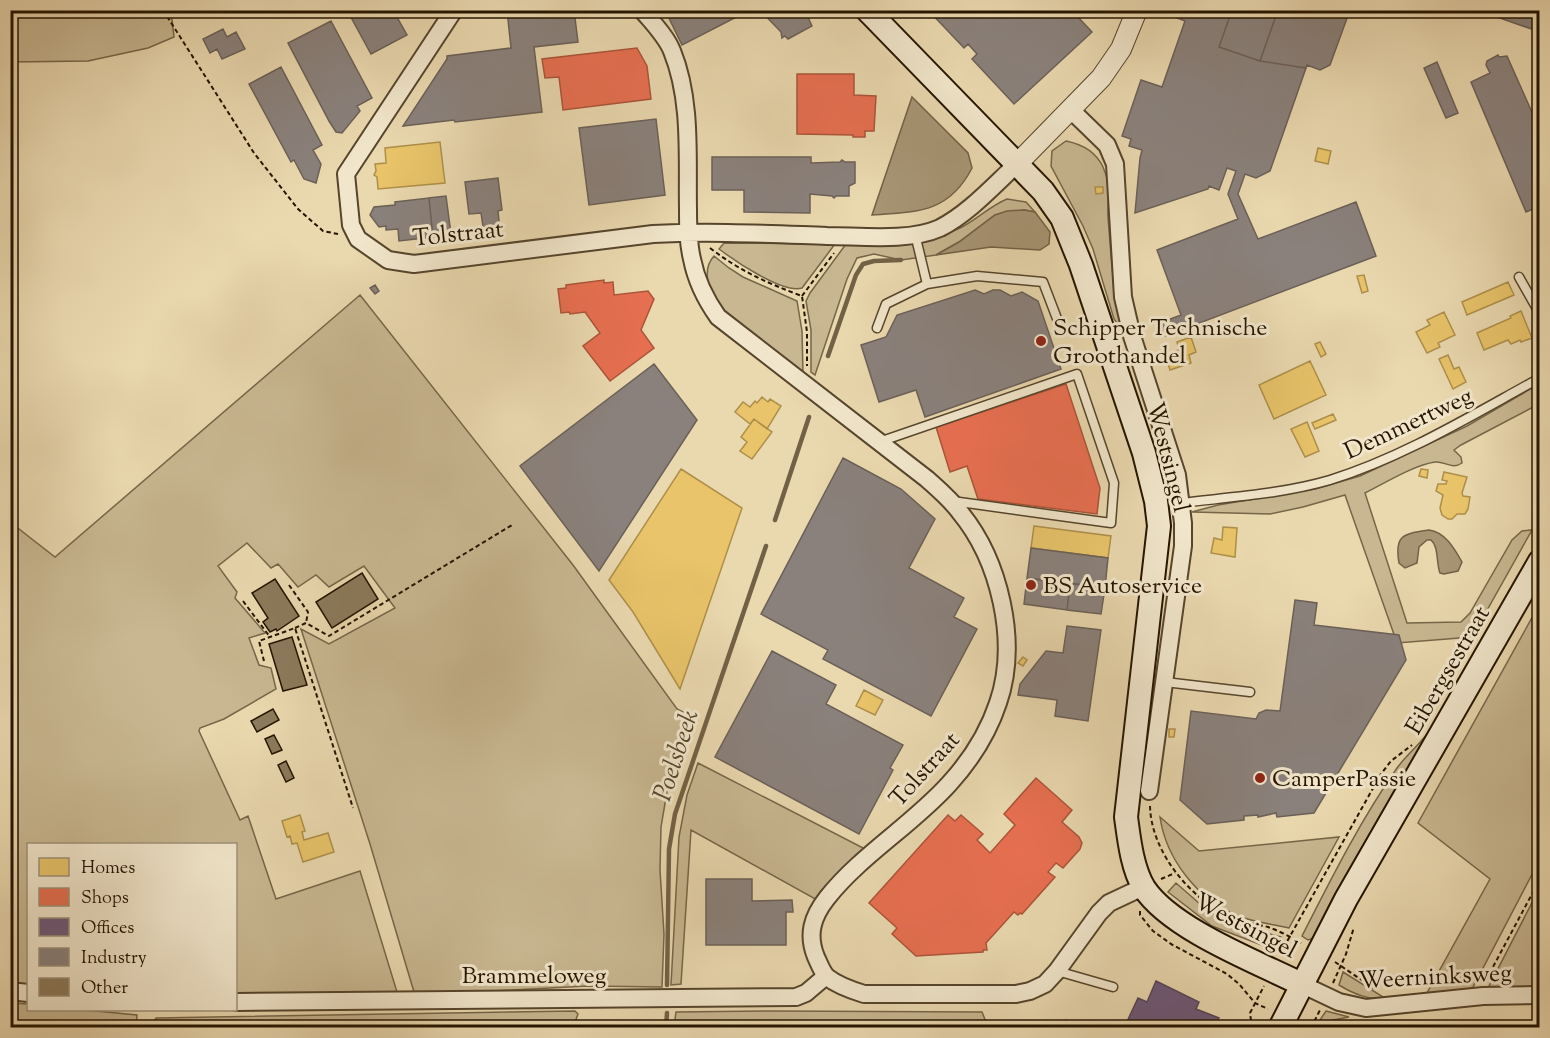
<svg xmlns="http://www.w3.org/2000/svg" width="1550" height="1038" viewBox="0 0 1550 1038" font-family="'Sorts Mill Goudy',serif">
<rect width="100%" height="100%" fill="#ead8af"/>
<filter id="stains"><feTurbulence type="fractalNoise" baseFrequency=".00333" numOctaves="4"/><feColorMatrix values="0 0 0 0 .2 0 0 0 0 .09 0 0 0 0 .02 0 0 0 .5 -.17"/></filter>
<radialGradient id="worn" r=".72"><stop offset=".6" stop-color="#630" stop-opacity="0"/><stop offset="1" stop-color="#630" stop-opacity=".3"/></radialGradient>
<path fill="#c8b791" stroke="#766648" stroke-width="1.5" d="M11 10 171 11 174 37 148 48 88 61 11 62Z
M1066 141C1081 144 1096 152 1103 167 1112 187 1107 197 1108 217 1111 254 1113 292 1121 328L1114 319 1093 249 1083 226 1051 166 1052 151Z
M1007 199 1026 202 1035 212 1024 210 995 215 959 242 936 255 901 260 874 254 857 258 847 279 815 375 811 372V330L806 301 810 293 846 244C885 243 923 246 960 228 976 220 990 206 1007 199Z
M724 243 835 244 802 288C783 294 735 261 719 249Z
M714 256 729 268 743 277 797 301 802 331 803 373C786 360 769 347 751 333 741 325 728 317 720 306 709 293 701 270 714 256Z
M360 295 573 565 677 709 695 718 677 768 670 774 661 827 660 870 664 934 662 987 588 986 417 995 414 992 370 844 301 629 329 644 395 608 364 566 329 587 316 575 298 587 278 564 271 568 247 543 218 566 237 592 235 598 265 633 249 638 259 665 271 668 276 689 224 719 200 728 199 731 240 820 248 816 276 899 360 871 397 992 236 998V844H28V988L11 987 10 522 55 557Z
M1539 384V404L1461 445 1454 450 1461 457 1462 463C1452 470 1445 461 1435 462 1414 465 1385 483 1365 493L1407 623 1461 622 1470 613 1512 540 1522 531 1532 530 1472 637 1397 643 1345 495 1303 507 1270 514 1192 512 1218 505 1315 489 1360 476 1467 426Z
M1539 605V861L1471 991 1427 993 1490 879 1418 823Z
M1433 726 1389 807 1355 860 1314 938 1308 940 1302 936C1331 879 1360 821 1397 768 1408 753 1423 742 1433 726Z
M698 763 865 849 821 891 817 900 691 830 681 984 671 985 679 837 687 795Z
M1160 817 1199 851 1339 837 1289 928C1272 924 1253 922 1238 916 1198 900 1166 859 1160 817Z
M1176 883 1208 911 1229 923 1281 937 1284 941 1280 952 1212 926 1168 892Z
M1539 889V987L1487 990Z
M1343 972 1388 1000C1368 999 1355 995 1339 985Z
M10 1003 28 1004V1010H85L137 1015 136 1027H11Z
M575 1011 578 1014 573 1028 151 1027 156 1018Z
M773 1011 982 1012 988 1027H674L676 1012Z
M1326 1011 1349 1017 1318 1023Z"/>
<path fill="#a79574" stroke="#736146" stroke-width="1.5" d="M912 97 968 153 972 168C949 213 917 212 872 215Z
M1024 210 1035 212 1050 232 1049 244 1040 250 991 247 936 255 959 242 995 215 1007 211Z
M1429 530C1445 532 1454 548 1462 562L1458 571 1444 574 1440 573C1436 563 1439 547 1431 540H1427L1419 547 1417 563 1405 568 1399 563C1394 534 1404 534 1429 530Z"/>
<path fill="#e9c46a" stroke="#ae8f4a" stroke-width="1.5" d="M440 142 445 183 378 189 377 177 374 175 376 171 375 164 386 163 385 148Z
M1318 148 1331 151 1328 164 1315 161Z
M1095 187H1103V193L1096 194Z
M1364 275 1368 291 1362 293 1357 276Z
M1508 282 1514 295 1467 315 1462 302Z
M1521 311 1532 338 1521 342 1520 340 1511 344 1508 340 1484 350 1477 333 1511 318 1510 316Z
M1444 312 1455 335 1438 343 1440 347 1427 353 1416 332 1430 325 1427 320Z
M1191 337 1196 352 1189 355 1191 363 1170 370 1165 355 1179 350 1177 342Z
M1320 342 1326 354 1321 357 1315 344Z
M1448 355 1454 369 1459 367 1466 382 1453 389 1439 359Z
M1310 361 1326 395 1274 419 1259 385Z
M762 397 768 402 770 399 781 406 767 429 754 419 750 424 735 412 743 402 750 407 755 401 757 403Z
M1333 414 1336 420 1315 429 1312 423Z
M754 419 772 432 752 459 740 451 747 442 741 437Z
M1307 422 1319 451 1305 457 1291 429Z
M681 469 742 508 680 689 633 612 609 580Z
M1421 469 1428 470 1427 478 1419 476Z
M1444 472 1467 477 1462 493 1463 496 1470 497 1468 509 1465 514H1457L1452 519H1448L1442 515 1440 508 1443 495 1436 491 1438 484H1446L1447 481 1442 480Z
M1034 526 1111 536 1108 558 1031 548Z
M1223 527 1237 528 1235 557 1211 553 1214 538 1222 540Z
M1023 657 1027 660 1023 666 1018 663Z
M864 690 883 700 875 715 856 706Z
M1169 729H1175L1174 737H1169Z
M300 815 305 831 302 832 304 840 328 833 334 852 303 862 297 843 292 844 290 836 287 837 282 821Z"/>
<path fill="#e76f51" stroke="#ac5439" stroke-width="1.5" d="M637 48 647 66 651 99 563 110 559 77 545 78 542 59Z
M797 74H854V95L876 96 874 131H865V137H853V135L797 134Z
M604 280V283L613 282 614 295 648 291 654 299 641 330 654 348 610 381 583 346 600 333 585 312 570 314 569 312 561 313 558 289 566 288V285Z
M1066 384 1100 488 1097 514 978 499 967 466 950 472 936 427Z
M1036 778 1072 810 1062 822 1079 837 1082 843 1080 849 1063 868 1056 863 1048 872 1055 877 1022 914 1020 913 1018 915 1014 912 986 943 987 950H983V952L916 956 892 934 897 928 869 903 948 815 955 821 961 815 983 834 977 840 990 853 1015 825 1004 814Z"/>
<path fill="#6d597a" stroke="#574455" stroke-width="1.5" d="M1156 981 1199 1002 1196 1009 1219 1018 1214 1028H1124L1138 998 1147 1002Z
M1066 1020 1081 1028H1062Z"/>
<path fill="#8a817c" stroke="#6b6057" stroke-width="1.5" d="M347 10H393L407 35 371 54Z
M507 10H574L578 42 534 47 542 112 455 122 454 120 403 126 447 59V56L511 48Z
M665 10H750L682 45Z
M760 10H797L802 15 806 13 812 26 788 39 785 36 782 38 781 32Z
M928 10H1081L1076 15 1092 32 1014 104 972 59 977 54 968 44 964 48Z
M1232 10H1278L1260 61 1219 47Z
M1232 10 1219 47 1260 61 1306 68 1270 171 1256 178 1245 174 1238 194 1258 239 1356 202 1376 256 1165 336 1160 323 1181 315 1157 250 1238 219 1228 194 1236 171 1227 168 1219 190 1209 186 1208 189 1135 213 1140 158 1142 150 1129 146 1131 139 1122 136 1141 80 1162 87 1185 21 1157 10Z
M1278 10H1350L1330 65 1320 70 1307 65 1306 68 1260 61Z
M1477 10H1540V32Z
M331 21 372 98 357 106 360 111 342 133 336 132 329 121 288 43Z
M223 29 227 37 236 32 245 49 222 59 217 49 210 53 203 39Z
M1498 55 1499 57 1507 56 1535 119 1540 118V206L1526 212 1471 82 1490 73 1486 65 1487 61Z
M1437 62 1458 113 1446 118 1424 68Z
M281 67 322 145 313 150 321 164 316 183 304 179 294 160 291 162 249 84Z
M656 119 665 195 589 205 579 128Z
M712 157H811V163L840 162 842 160 845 162H855V183L849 186V196H836L834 198 832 196 810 194V213L744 212V190H712Z
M498 178 502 210 498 211 500 231 484 233 481 213 469 214 465 182Z
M446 196 451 234 433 237 429 198Z
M429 198 433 237 399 241 398 229 386 230V226L379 227 370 215 374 207 395 205V202Z
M375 285 379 291 375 294 370 288Z
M975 290 984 294 993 290H1000L1011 296 1022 292 1038 301 1061 369 925 417 916 390 879 402 861 345 886 337 897 315Z
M654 364 697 420 599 571 520 466Z
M843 458 901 489 935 519 909 568 964 598 954 617 977 629 931 716 823 659 828 650 761 614Z
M1031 548 1108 558 1105 588 1027 578Z
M1027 578 1070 583 1067 610 1024 604Z
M1070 583 1105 588 1101 614 1067 610Z
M1295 600 1317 603 1314 625 1399 635 1406 660 1314 813 1277 817 1276 813 1258 817V815L1244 816V820L1207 824 1180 800 1191 711 1256 719 1259 713 1266 710 1280 711Z
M1067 626 1101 630 1088 721 1055 716 1057 700 1018 695 1020 684 1046 651 1063 653Z
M772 651 836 685 826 704 903 745 890 768 893 770 859 834 715 757Z
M706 879H752V901L792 900 793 912H786V945H706Z"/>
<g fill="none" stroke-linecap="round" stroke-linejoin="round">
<path stroke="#736146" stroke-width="4.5" d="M828 356 856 275 863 264 874 261 901 260
M775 520 809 417
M667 985 669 849 675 814 766 546
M666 1028 667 1013"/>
</g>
<path fill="#8b7a5b" stroke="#241400" stroke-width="1.5" d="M362 573 378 599 332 628 316 602Z
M275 579 299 616 277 631 276 629 270 632 263 622 268 618 252 593Z
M292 637 307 685 283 691 269 644Z
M273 709 279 720 257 732 251 721Z
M274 735 282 750 272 754 265 739Z
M286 761 294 778 286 782 278 765Z"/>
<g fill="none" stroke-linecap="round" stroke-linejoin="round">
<defs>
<path id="service" d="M915 234 927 284
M1519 277 1540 314
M877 328 886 304 927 284 977 276 1043 282 1061 329
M879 442 1077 374 1114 483 1111 523 952 501
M1181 503C1231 497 1282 494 1330 480 1404 457 1472 415 1540 378
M1165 682 1250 692
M1057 971 1113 987"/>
<path id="minor" d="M454 10 346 174 351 225 358 239 388 260 414 264 653 234C711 231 769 234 827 236 860 236 909 242 940 228 969 213 993 186 1017 164
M642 10C652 22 666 36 672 51 692 100 687 157 688 209 688 226 688 243 692 259 696 280 706 300 718 317L927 479C938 489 950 499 959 511 1000 560 1019 642 998 703 988 733 970 761 949 784 912 825 861 855 827 898 812 917 807 935 816 957 819 963 822 972 827 977 837 985 851 990 864 994H1016L1030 991 1045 984 1057 971 1099 913 1109 903 1143 887
M1071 110 1107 145 1115 164 1123 297 1132 336 1177 475 1183 523V546L1149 791
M1301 984 1339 1002 1366 1008 1483 996 1540 995
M10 991 28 993
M236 1002 796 997 806 993 826 976"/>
<path id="tertiary" d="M1017 164 1101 78 1121 49 1137 10"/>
<path id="secondary" d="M867 10 1043 191 1062 218 1081 265 1144 453 1156 501 1159 526 1126 817C1129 839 1132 868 1144 888 1171 929 1257 962 1301 984
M1280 1028 1346 899 1540 561"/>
</defs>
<use href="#service" stroke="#56452c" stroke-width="11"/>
<use href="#minor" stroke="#56452c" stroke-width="20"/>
<use href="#tertiary" stroke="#56452c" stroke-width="22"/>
<use href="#secondary" stroke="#241400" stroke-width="26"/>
<path stroke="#241400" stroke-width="2" stroke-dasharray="4.5 3" stroke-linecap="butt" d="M163 10 254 153 298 209 323 231 338 234
M710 248C740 271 767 283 802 296L807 332V366
M802 296 834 253
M1534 544 1540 533
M289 585 308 612 306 623
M243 601 270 637
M295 628 306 623 329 636 512 525
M264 661 259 641 295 628 353 808
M1150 806C1151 853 1193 903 1236 919 1246 923 1257 924 1268 927 1279 931 1291 937 1301 943
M1161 879 1175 873
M1140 911V915L1153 931 1171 944 1227 974 1239 984 1255 1003 1268 1009
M1280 954 1381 774 1391 761 1412 745
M1335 962 1378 991
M1486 980 1540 879
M1333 983 1346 954 1354 927
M1252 1028 1250 1013 1264 986
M1311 1028 1320 1010
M1320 1028 1348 1021"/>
<use href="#service" stroke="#f1e6cb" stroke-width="8"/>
<use href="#minor" stroke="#f1e6cb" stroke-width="16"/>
<use href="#tertiary" stroke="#f1e6cb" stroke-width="20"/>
<use href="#secondary" stroke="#f1e6cb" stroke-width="22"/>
</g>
<g fill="#8f2418" stroke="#f1e6cb" stroke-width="2">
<circle cx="1041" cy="341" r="6"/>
<circle cx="1031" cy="585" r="6"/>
<circle cx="1260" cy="778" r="6"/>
</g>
<g text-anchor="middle" stroke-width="6" stroke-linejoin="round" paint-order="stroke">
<g font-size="24" fill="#241400" stroke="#f1e6cb">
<text transform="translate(458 233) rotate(-6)" y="8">Tolstraat</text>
<text transform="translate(1408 423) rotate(-25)" y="8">Demmertweg</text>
<text transform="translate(1169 457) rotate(76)" y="8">Westsingel</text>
<text transform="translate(1447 670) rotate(-60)" y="8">Eibergsestraat</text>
<text transform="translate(924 769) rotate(-48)" y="8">Tolstraat</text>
<text transform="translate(1246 925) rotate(28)" y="8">Westsingel</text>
<text x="534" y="983">Brammeloweg</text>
<text transform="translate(1435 976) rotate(-3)" y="8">Weerninksweg</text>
</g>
<g font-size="24" fill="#241400" stroke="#f1e6cb" text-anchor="start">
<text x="1053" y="335">Schipper Technische<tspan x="1053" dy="28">Groothandel</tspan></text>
<text x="1043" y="593">BS Autoservice</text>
<text x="1272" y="786">CamperPassie</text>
</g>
<g font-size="26" font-style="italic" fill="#58482e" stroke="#f1e6cb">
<text transform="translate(675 755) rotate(-72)" y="9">Poelsbeek</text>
</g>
</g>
<rect width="1550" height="1038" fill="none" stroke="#ead8af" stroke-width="36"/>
<rect x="12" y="12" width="1526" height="1014" fill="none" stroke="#241400" stroke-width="3"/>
<rect x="18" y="18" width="1514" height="1002" fill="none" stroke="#241400" stroke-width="1.5"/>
<rect x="27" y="843" width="210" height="168" fill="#f1e6cb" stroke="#9f927a" stroke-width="1.5"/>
<rect x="39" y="858" width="30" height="18" fill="#e9c46a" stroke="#9f927a" stroke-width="1.5"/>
<text x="81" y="873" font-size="18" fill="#241400">Homes</text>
<rect x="39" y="888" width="30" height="18" fill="#e76f51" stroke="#9f927a" stroke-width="1.5"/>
<text x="81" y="903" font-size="18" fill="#241400">Shops</text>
<rect x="39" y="918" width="30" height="18" fill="#6d597a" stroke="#9f927a" stroke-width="1.5"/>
<text x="81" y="933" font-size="18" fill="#241400">Offices</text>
<rect x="39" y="948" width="30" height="18" fill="#8a817c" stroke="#9f927a" stroke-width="1.5"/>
<text x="81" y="963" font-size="18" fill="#241400">Industry</text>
<rect x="39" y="978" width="30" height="18" fill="#8b7a5b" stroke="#9f927a" stroke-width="1.5"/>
<text x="81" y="993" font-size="18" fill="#241400">Other</text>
<rect width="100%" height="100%" filter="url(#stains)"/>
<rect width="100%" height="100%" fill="url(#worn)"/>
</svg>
